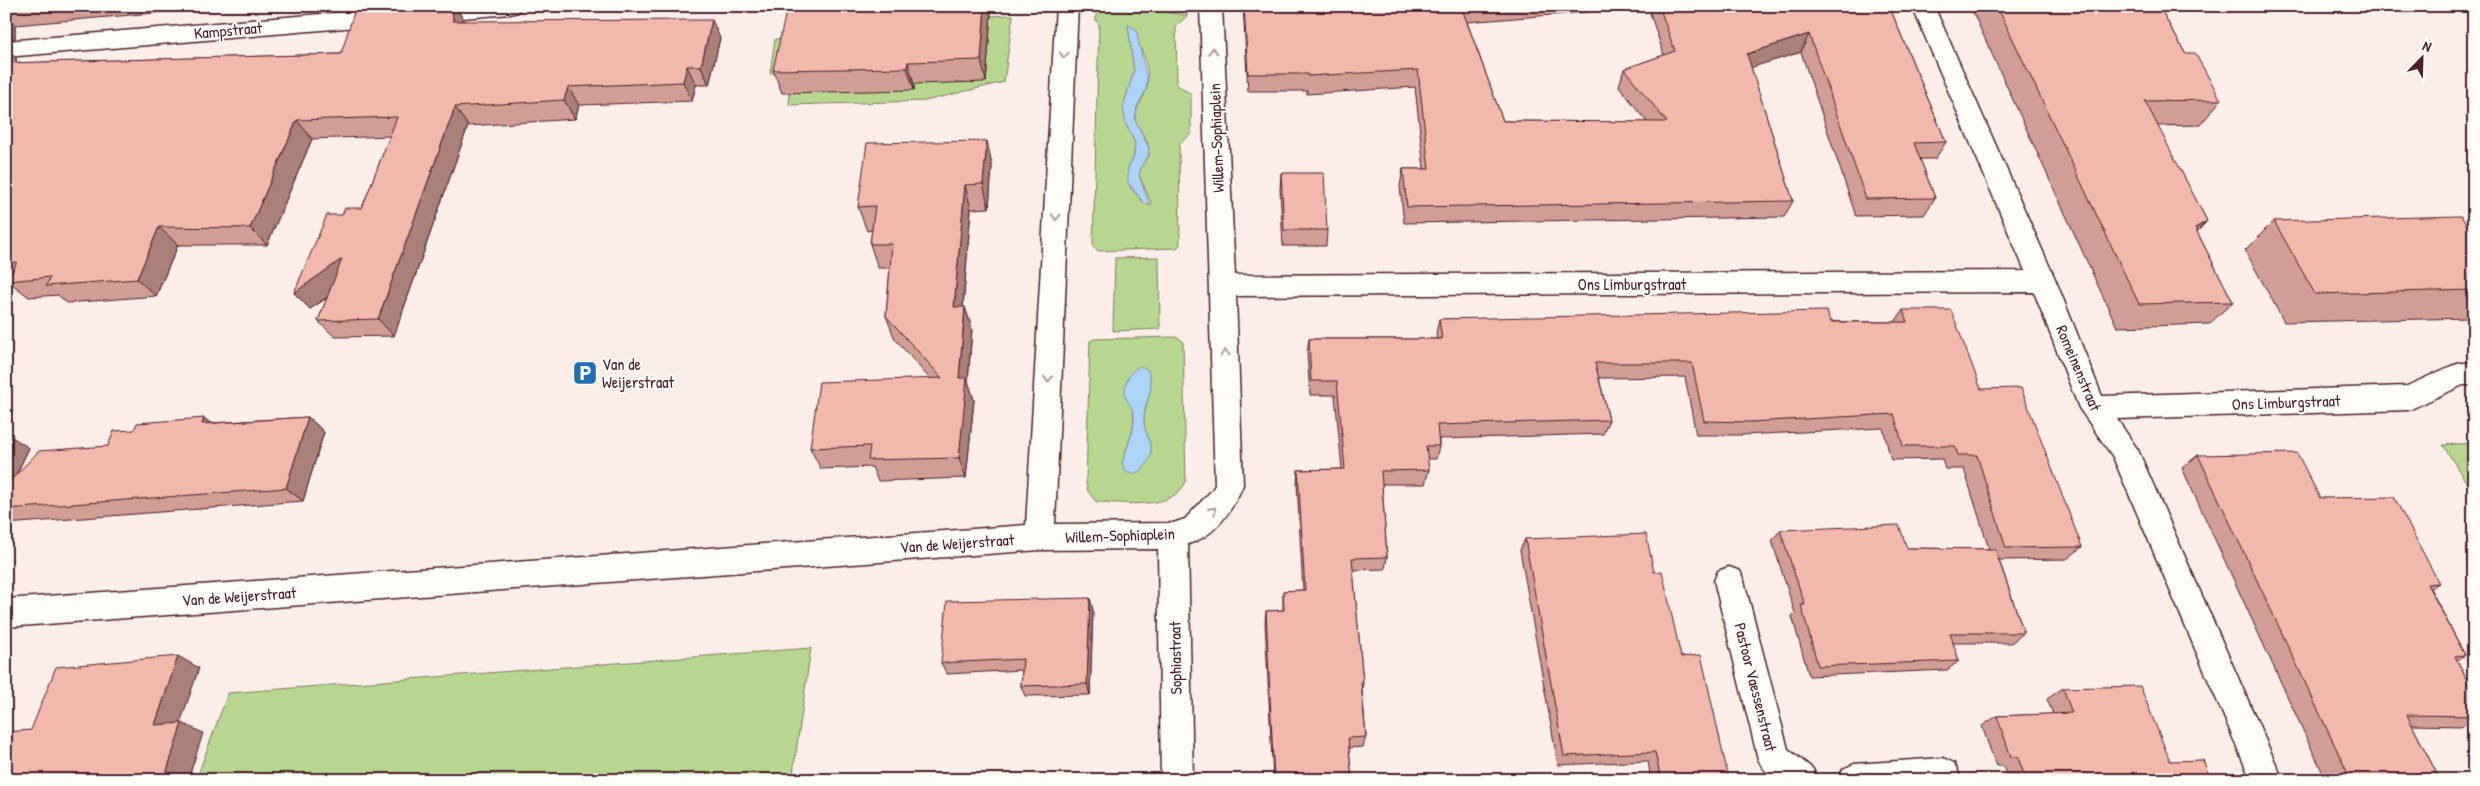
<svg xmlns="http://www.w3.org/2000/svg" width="2480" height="786" viewBox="0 0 2480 786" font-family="'Patrick Hand',sans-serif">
<rect width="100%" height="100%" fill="#fbeee8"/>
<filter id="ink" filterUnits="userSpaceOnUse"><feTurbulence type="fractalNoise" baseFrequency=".02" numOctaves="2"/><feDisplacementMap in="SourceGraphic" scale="10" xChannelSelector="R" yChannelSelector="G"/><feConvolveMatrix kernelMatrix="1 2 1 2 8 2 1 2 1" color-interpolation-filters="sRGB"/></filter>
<g filter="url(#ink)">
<path fill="#b7d791" stroke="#807b5e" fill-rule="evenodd" d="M1096 6H1152L1170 13 1188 15 1176 26 1177 85 1191 94V134L1179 144 1180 245 1177 248 1099 251 1093 247 1099 24 1096 21ZM1128 25C1139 41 1153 71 1146 91 1142 101 1135 108 1135 120L1148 144 1149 156 1142 165 1139 175 1152 205 1144 203 1130 187 1128 168 1134 156 1135 143 1126 124 1125 100 1134 71Z
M1013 15 1004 82 925 101 789 105 791 72 770 73 775 39 842 38 848 21Z
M1159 257 1160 329 1113 331 1115 258Z
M1177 337 1183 341 1186 481C1174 512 1122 502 1096 502L1088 491 1086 483 1090 341 1094 339ZM1147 369C1157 393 1142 403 1144 425 1144 435 1150 442 1151 452L1142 470 1122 464C1127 443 1140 423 1130 403Z
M2474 443V495L2443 445Z
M811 648 792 780H196L228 693Z"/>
<path fill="#add4f7" stroke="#858ca5" d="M1128 25 1136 29 1147 80 1146 90 1137 107 1135 120 1149 148 1148 156 1142 165 1139 175 1150 206 1144 203 1128 183V168L1134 156 1135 143 1126 124 1123 107 1134 71Z
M1140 366 1147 369C1157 391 1144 399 1144 419 1143 431 1152 441 1151 453 1151 459 1146 465 1142 470L1133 474 1126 472 1122 464C1125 450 1133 436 1134 422 1135 411 1131 408 1127 400 1121 389 1129 370 1140 366Z"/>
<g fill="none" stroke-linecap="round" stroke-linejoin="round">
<defs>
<path id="minor" d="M414 6H521L518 12 510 14 6 57V41Z
M1056 6H1078L1055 524 1173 523 1185 519 1212 490 1215 485 1200 6H1222L1235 275 2025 271 1912 6H1934L2056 281 2102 396 2407 386 2451 366 2461 363H2474V385H2463L2409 410 2117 419 2138 450 2283 780H2251L2113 457 2079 408 2034 292 1236 296 1243 485C1232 511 1216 536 1188 544L1193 780H1161L1158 549 1040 550 6 627V599L1026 525Z
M1729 567 1740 571 1744 581 1788 749 1813 769 1818 780C1792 780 1770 786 1758 759L1714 581 1718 571Z
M1943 758 1954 763 1959 774 1957 780H1838L1843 769 1854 764Z"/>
</defs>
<use href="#minor" stroke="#4a1f2b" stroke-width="3"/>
<use href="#minor" fill="#fdfcf7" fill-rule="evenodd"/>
</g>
<path fill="#d09e94" stroke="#4a1f2b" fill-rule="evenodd" d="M6 6H236L15 25V38L6 40Z
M374 6H455L464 20V21L720 38 709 85H696L692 101 579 105 575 119 468 126 394 336 335 337 318 321 327 298 310 309 294 293 342 215 362 208 390 136 312 139 267 245H178L156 296 67 303 58 295 29 297 8 281H6V48L16 58 17 63 341 54 375 7Z
M1243 6H1889L1946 142 1935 159H1920L1935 198 1924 215 1856 216 1801 52 1751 67 1793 201 1784 217 1404 223 1400 186 1403 169H1424L1415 87 1307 94V91H1248ZM1648 7 1664 55 1624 69 1619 86 1647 122 1503 121 1467 22Z
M1970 6H2159L2185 53 2221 100 2200 125 2157 126 2207 221 2197 232 2233 302 2209 324 2117 327Z
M827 11 991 13 986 82 914 84V90L782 93 773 70Z
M992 165 989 208 971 209 963 307H965L972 329 968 381 974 400 966 478 878 481 872 467 821 469 810 448 930 379 895 339 886 316 890 268H878L870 244 872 230 867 231 858 207Z
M1281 173 1327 230 1326 246H1283L1280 190Z
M2274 221 2474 236V316L2471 318 2284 322 2245 250Z
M1903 310 1981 389 2082 547 2067 559 1999 560 2024 633 2011 643H1953L1959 661 1947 670 1809 676 1792 616 1795 613 1772 541 1780 530 1907 548 1989 549 1964 469H1945L1942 459 1891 460 1883 428 1742 435H1696L1685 377 1599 378 1609 420 1603 434 1439 439V446L1436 459H1427L1429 470 1425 484H1382L1387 557 1385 569 1353 570 1363 683 1362 689 1366 737 1363 747 1349 748 1352 780H1273L1265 622 1266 611 1283 610V591L1303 590 1297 484 1298 470 1342 469 1335 395H1310L1307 353 1309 339H1437L1436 334 1439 319 1895 322Z
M308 417 324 432 303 501 6 524V435L29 448 16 475 108 446 204 418 210 423Z
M2198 455 2320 498 2439 583 2430 588 2465 655 2457 660 2474 695V720L2461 726 2412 725 2440 780H2326L2182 468Z
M1525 539 1654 572 1681 657 1729 780H1651L1648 761 1558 765 1520 550Z
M1093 610 1090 695 1025 696 1021 686 1022 670 947 674 941 663Z
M2063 688 2170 761 2211 780H2008L2003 766H1996L1982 726 1997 716 2053 714 2047 699Z"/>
<path fill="#a98178" stroke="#4a1f2b" d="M452 6H455L464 20 465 40 453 21Z
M985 6H990L991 13 986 82 981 60Z
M6 16 15 25V38L6 40Z
M712 20 720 38 709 85 701 66Z
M1809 34 1801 52 1740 71 1747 54Z
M6 48 16 58 18 82 6 71Z
M908 62 914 84V90L907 68Z
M687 66 696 85 692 101 683 82Z
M568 87 579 105 575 119 564 100Z
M455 107 468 126 394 336 378 319Z
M297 120 312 139 267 245 250 228Z
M987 141 992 165 989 208 983 184Z
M965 185 971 209 961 330 954 307Z
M2207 221 2184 245 2195 228Z
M159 227 178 245 156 296 137 279Z
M342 259 358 276 310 309 294 293Z
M965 307 972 329 968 381 974 400 966 478 959 458V378Z
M308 417 324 432 303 501 286 488Z
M204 418 222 433 202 424Z
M9 435 29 448 6 496V440Z
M1090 598 1093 610 1090 695 1087 684Z
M178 656 199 668 176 735 155 725Z
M182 723 203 733 188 780H164Z"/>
<path fill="#f2b8ac" stroke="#4a1f2b" d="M388 6H452L453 21 712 20 701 66H687L683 82 568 87 564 100 455 107 378 319 318 321 342 259 294 293 327 215H342L345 208H362L397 117 297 120 250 228 159 227 137 279 46 286 50 277 8 281 17 262 6 263V63L341 54 355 9Z
M828 6H985L981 60 908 62 907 68 773 70 786 12 827 11Z
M1244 6H1461L1503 121 1667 122 1624 69 1675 51 1659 6H1889L1946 142 1914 143 1935 198 1866 199 1809 34 1747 54 1793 201 1407 207 1403 169H1429L1418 70 1308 76V74H1248Z
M1997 6H2159L2185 53H2195L2221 100 2145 101 2207 221 2195 228 2233 302 2139 304Z
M987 141 983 184 965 185 954 307H965L959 378H967L959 458 868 460 870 446 810 448 819 382 942 378 886 316 892 244H870L875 206 858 207 867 143Z
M1281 173H1324L1327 230H1284Z
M2461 216 2474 236V290L2315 294 2274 221Z
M1903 310H1951L1981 389 2021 388 2082 547 2006 548 1977 455H1958L1955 446H1903L1894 414 1750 422 1704 421 1692 363H1595L1609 420 1437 425 1439 446H1426L1429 470 1381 471 1387 557 1352 558 1363 683H1361L1366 737 1348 738 1352 780H1274L1266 611 1284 610 1283 591 1305 590 1298 470 1345 469 1337 381H1311L1309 339H1442L1439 319 1827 311 1830 322H1907Z
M308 417 286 488 6 509V485L39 451 108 446 114 431 134 430 137 423 204 418 202 424Z
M2297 453 2320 498 2394 497 2439 583 2427 584 2465 655 2455 656 2474 695V716L2407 715 2440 780H2351L2198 455Z
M1899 525 1907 548 1995 549 2024 633H1950L1959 661 1818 666 1801 605H1805L1780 530Z
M1646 534 1654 572 1662 571 1681 657 1701 655 1729 780H1661L1655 752 1564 756 1525 539Z
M1090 598 1087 684 1021 686 1023 659 941 663 947 601Z
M178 656 155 725 182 723 164 780H6V732L31 730 56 667Z
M2140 686 2170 761 2203 760 2211 780H2026L2018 757H2011L1997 716 2072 713 2063 688Z"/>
<defs><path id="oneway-chevron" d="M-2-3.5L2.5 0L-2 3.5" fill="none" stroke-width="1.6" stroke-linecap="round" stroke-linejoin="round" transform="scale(1.25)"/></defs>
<g stroke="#ac999b">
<use href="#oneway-chevron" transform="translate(1213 51) rotate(-92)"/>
<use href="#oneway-chevron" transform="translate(1064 55) rotate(93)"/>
<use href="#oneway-chevron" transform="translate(1056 217) rotate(93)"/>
<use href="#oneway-chevron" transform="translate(1225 353) rotate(-93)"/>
<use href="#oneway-chevron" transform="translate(1048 379) rotate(93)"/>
<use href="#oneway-chevron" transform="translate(1213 510) rotate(-48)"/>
</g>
</g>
<defs>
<symbol id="parking-square" viewBox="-11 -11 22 22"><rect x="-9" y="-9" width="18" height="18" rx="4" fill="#1f6fb2" stroke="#fdfcf7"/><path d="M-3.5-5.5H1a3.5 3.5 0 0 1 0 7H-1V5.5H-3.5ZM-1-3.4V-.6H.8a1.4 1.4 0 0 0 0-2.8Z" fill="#fff"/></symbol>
</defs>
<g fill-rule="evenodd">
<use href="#parking-square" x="571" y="359" width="28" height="28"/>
</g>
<g text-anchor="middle" stroke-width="4" stroke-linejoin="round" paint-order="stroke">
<g font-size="16" fill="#4a1f2b" stroke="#fdfcf7">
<text transform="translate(228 30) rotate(-5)" y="6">Kampstraat</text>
<text transform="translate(1216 138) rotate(-92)" y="6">Willem-Sophiaplein</text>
<text x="1632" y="290">Ons Limburgstraat</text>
<text transform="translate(2079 368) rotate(67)" y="6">Romeinenstraat</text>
<text transform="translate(2286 402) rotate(-2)" y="6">Ons Limburgstraat</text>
<text transform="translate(1120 535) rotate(-2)" y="6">Willem-Sophiaplein</text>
<text transform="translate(957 543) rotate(-4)" y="6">Van de Weijerstraat</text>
<text transform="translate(239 596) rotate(-4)" y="6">Van de Weijerstraat</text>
<text transform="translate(1175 658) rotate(-91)" y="6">Sophiastraat</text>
<text transform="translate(1756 687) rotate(76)" y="6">Pastoor Vaessenstraat</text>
</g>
<g font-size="16" fill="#4a1f2b" stroke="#fdfcf7" text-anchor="start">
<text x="602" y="370">Van de<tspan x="602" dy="18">Weijerstraat</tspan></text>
</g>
</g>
<rect width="2480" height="786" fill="none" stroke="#fdfcf7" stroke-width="25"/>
<rect x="12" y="12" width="2455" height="761" fill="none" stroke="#4a1f2b" stroke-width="2" filter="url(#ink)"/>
<g transform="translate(2422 58) rotate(23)" stroke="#fdfcf7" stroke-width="4" paint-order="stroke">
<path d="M0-4L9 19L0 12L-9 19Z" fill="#4a1f2b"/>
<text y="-8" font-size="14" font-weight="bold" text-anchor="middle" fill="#4a1f2b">N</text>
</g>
</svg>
